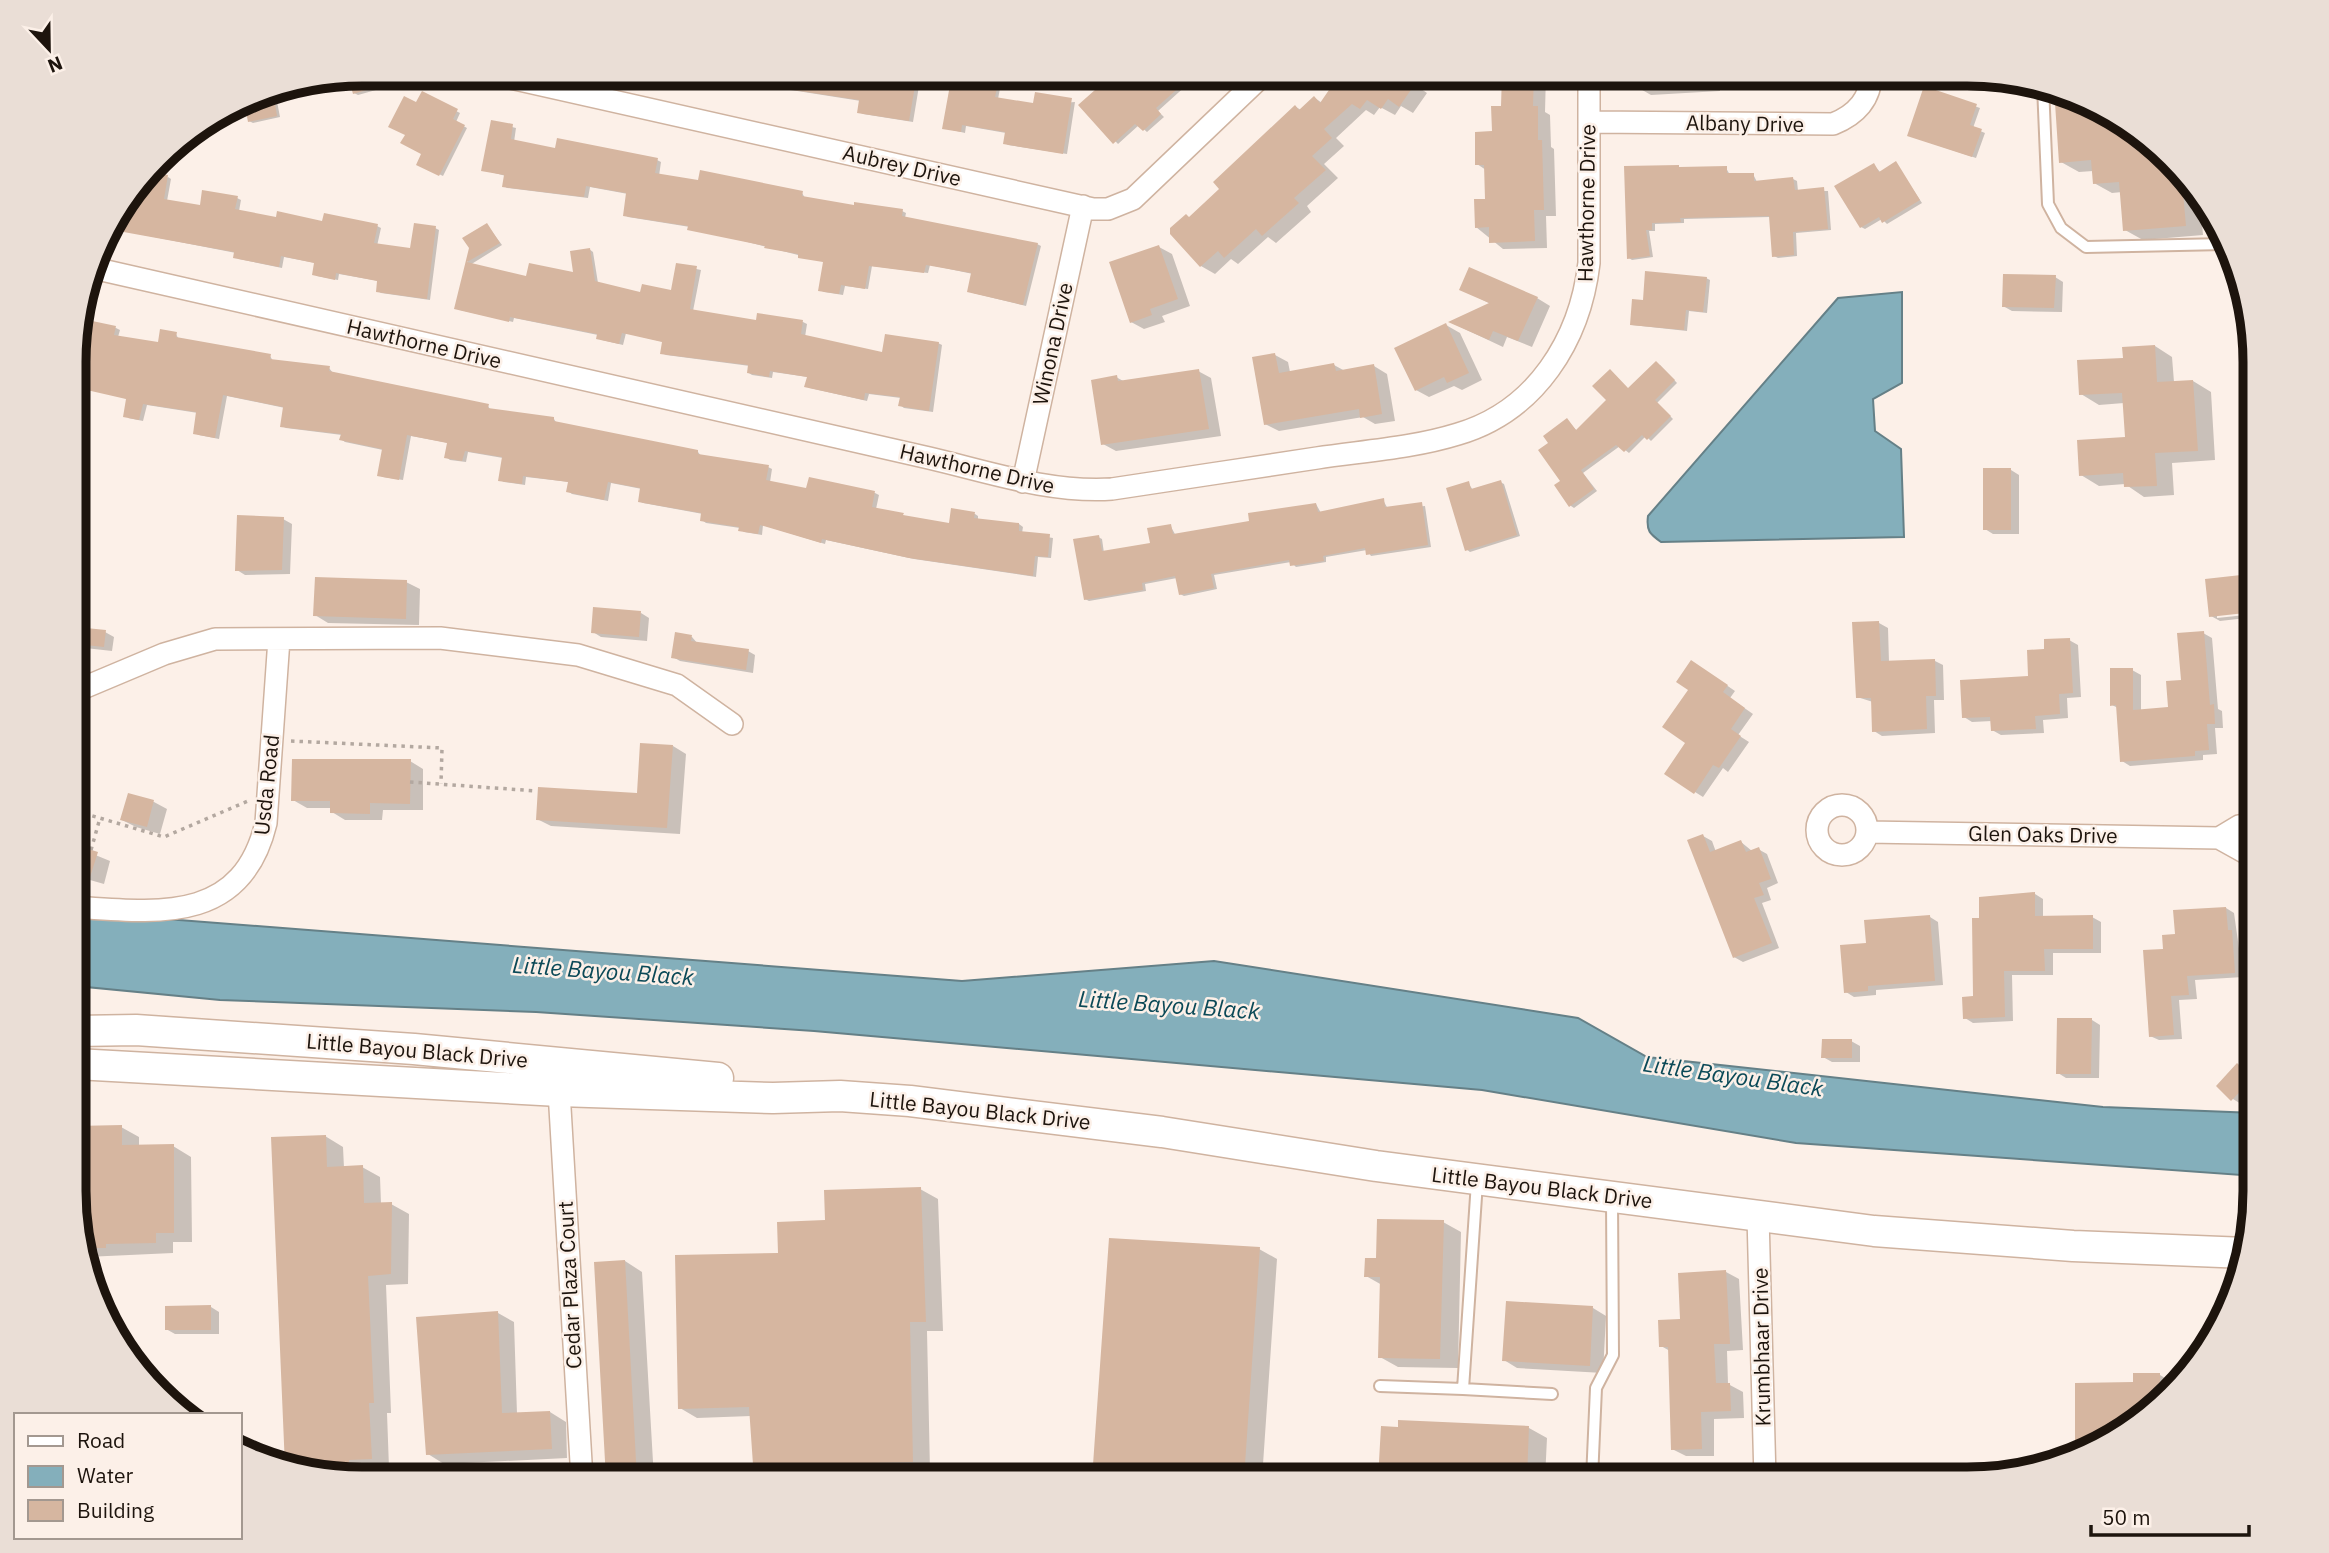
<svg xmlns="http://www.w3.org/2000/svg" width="2329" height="1553" viewBox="0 0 2329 1553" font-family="'IBM Plex Sans',sans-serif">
<rect width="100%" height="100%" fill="#fcf0e8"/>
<path fill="#84afbb" stroke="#658087" stroke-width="2" d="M1902 292V383L1873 399 1875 431 1901 449 1904 537 1661 542C1650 534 1646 531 1648 516L1838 298Z
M76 912 962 981 1214 961 1578 1018 1647 1057 2103 1107 2255 1113V1176L1796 1143 1482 1090 814 1031 536 1012 220 1000 76 986Z"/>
<path fill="#0003" d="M371 74 376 90 358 95 354 93 349 76Z
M727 74H921L913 122 863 114 859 112 861 101 753 84 749 82 750 78Z
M954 74H985L1002 78 998 99 1035 105 1075 102 1067 154 1008 145 1005 143 1006 133 966 126 965 133 944 128Z
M1115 74H1199L1158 111 1164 117 1147 132 1139 125 1118 144 1080 105Z
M1342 74H1399L1427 93 1413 113 1401 106 1395 115 1380 107 1374 115 1366 110 1336 138 1344 146 1324 164 1338 178 1307 206 1311 212 1276 243 1268 237 1238 264 1231 259 1215 274 1201 266 1172 234 1222 189 1296 107 1301 110 1315 98 1322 103Z
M1503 74H1546L1545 112 1550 115 1551 147 1554 149 1556 216H1546L1547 248 1503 249 1476 227 1487 201 1486 170 1477 164 1503 108Z
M1637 74H1719L1720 91 1651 95 1637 87Z
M1760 74H1837V85L1774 89 1761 82Z
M1925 89 1980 108 1973 128 1985 133 1976 158 1913 137Z
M275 91 280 117 253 123 249 121 245 100Z
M422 94 460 113 456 122 467 128 443 176 418 164 423 153 417 104Z
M2087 102 2128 122 2200 200 2203 235 2143 240 2125 230 2122 192 2112 193 2094 183 2093 171 2079 172 2061 162 2057 105Z
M493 122 516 128 514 142 557 150 657 160 661 162 659 176 802 193 805 198 855 207 902 211 906 213 905 218 1037 244 1041 246 1026 306 973 293V274L930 265 928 273 872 266 868 289 845 286 843 295 824 292 820 290 825 262 690 227 628 217 625 215 628 194 590 187 588 198 507 188 504 186 506 176 483 170Z
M1896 164 1922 203 1887 224 1882 219 1865 229 1861 227 1874 165 1881 173Z
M1625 168H1726L1730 175 1753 174 1757 182 1793 179 1797 181 1798 191H1828L1831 230 1796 233 1797 256 1778 258 1774 256 1770 217 1684 219V223L1655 224V231H1649L1653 257 1632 260 1629 258Z
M168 177 171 179 167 201 201 207 237 198 241 200 239 211 277 219 377 226 381 228 377 246 411 250 435 228 439 230 430 300 381 293 378 291 379 281 339 274 338 280 317 276 314 274 316 263 284 257 282 268 239 259 236 253 108 228Z
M487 225 502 245 470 265 527 279 575 274 589 249 593 252 598 283 642 294 673 292 678 265 701 270 693 311 757 322 758 315 803 322 807 324 805 337 884 354 938 343 942 345 933 412 904 408 900 405 901 398 869 394 867 401 810 388 808 377 773 372 772 378 752 375 749 373 750 366 666 355 662 353 664 342 626 333 623 345 602 340 598 335 514 318 513 322 460 310 456 308 471 248Z
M1159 247 1172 254 1190 306 1162 316 1165 322 1144 329 1131 322Z
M2055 277 2063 282 2062 312 2012 311 2003 306Z
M1706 278 1710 280 1707 313 1689 311 1687 331 1632 325Z
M1461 289 1537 298 1550 306 1532 347 1507 337 1503 347 1452 323 1491 304Z
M78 319 116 328 120 330 118 337 159 344 176 334 179 340 270 356 273 361 329 368 333 373 488 406 491 411 554 419 557 424 698 452 701 456 768 467 772 469 770 482 808 490 810 479 875 493 879 495 876 509 907 517 951 525 953 511 975 514 978 516V521L1019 524 1023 527 1022 533 1053 538 1051 558 1038 557 1036 577 914 559 826 540 825 544 763 525 762 535 744 532 740 528 706 523 702 520 703 514 643 503 639 501 642 489 611 483 608 501 572 494 568 491 570 482 526 477 525 485 504 482 500 480 503 458 468 452 466 462 450 460 446 457 449 443 411 436 403 480 383 477 379 475 383 450 345 442 341 439 342 435 286 428 282 426 285 408 227 396 219 439 199 435 195 433 198 413 147 405 143 421 128 418V399L80 387 83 373 76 371Z
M1446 325 1460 333 1482 380 1462 390 1454 386 1429 397 1416 390Z
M2155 346 2172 357 2174 382 2193 381 2211 392 2215 460 2172 463 2174 495 2144 497 2125 484 2099 486 2081 475 2127 438 2124 403 2099 405 2081 394 2125 359Z
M1275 355 1288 362 1290 372 1334 365 1345 371 1374 366 1387 374 1395 421 1375 424 1363 417 1279 431 1265 424Z
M1660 365 1677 383 1657 403 1673 419 1651 441 1646 436 1629 453 1620 446 1583 473 1597 491 1574 508 1571 506 1550 444 1567 420 1577 431Z
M1198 371 1211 378 1221 436 1116 451 1103 444 1116 377 1125 382Z
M2011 470 2019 475V534H1993L1985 529Z
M1500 482 1504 484 1520 536 1470 552 1466 549 1468 483 1473 490Z
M1383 500 1388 509 1425 506 1431 547 1371 556 1367 550 1326 557V562L1296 567 1291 562 1214 575 1217 589 1184 596 1180 594 1177 578 1145 584 1146 591 1089 601 1085 599 1098 537 1102 539 1104 553 1152 544 1170 525 1176 536 1251 522 1316 504 1321 513Z
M283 519 292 524 290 574 245 575 237 570Z
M2249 576 2255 579V610L2217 615V618L2255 614V617L2220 621 2211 616Z
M406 582 420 589 419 625 328 623 315 615Z
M641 613 649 618 647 641 601 637 593 632Z
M1879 623 1888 628 1889 662 1935 661 1943 665 1944 700H1934L1935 733 1882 736 1874 731 1873 702 1857 697Z
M76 628 105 632 114 637 112 651 76 647Z
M2203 633 2212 638 2218 709 2222 711 2223 728H2215L2217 754 2203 755V760L2130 766 2122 761 2118 708 2112 705 2132 670 2141 675V711L2170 708Z
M677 634 692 637 698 644 748 651 755 655 753 673 680 661 673 657Z
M2069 640 2078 645 2081 697 2067 698 2068 718 2043 720 2044 733 2001 735 1992 730V721L1972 722 1964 717 2030 678 2046 650Z
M1700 667 1735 691 1730 698 1753 714 1738 735 1749 742 1728 772 1723 768 1703 797 1695 792 1688 743Z
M673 746 686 754 680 834 551 826 537 819 638 795Z
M410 761 423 769V810H383L382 820H345L332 812V808H307L293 800Z
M129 795 154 802 167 809 160 834 136 827 122 820Z
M1703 836 1712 841 1716 852 1741 842 1752 851 1758 849 1767 854 1778 883 1767 888 1771 900 1762 903 1779 948 1743 962 1734 957Z
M76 847 110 861 104 884 76 876Z
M2035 894 2043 899V917H2092L2101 922V953H2053V975H2012L2013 1021 1973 1023 1965 1018 1975 998 1980 920Z
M2226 908 2234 913 2243 977 2195 980 2197 999 2179 1000 2182 1039 2159 1040 2150 1036 2165 950 2177 935Z
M1930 917 1938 922 1943 985 1876 990V995L1854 997 1846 992 1868 945Z
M2092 1020 2100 1025 2099 1078H2066L2058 1073Z
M1851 1041 1860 1046V1062H1832L1823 1057Z
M2237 1066 2255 1079V1089L2241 1104 2233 1099Z
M121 1127 139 1137V1147L173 1146 191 1157 192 1242H173V1253L86 1257 76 1228V1128Z
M325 1136 343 1147 344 1168 362 1167 380 1177 381 1204H391L409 1214 408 1284 386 1285 391 1413H387L389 1468 366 1469 367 1479 287 1467Z
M920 1189 938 1199 943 1331H927L930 1471 804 1475V1479H755L751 1416 697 1418 680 1408 780 1254 827 1222Z
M1443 1222 1461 1232 1458 1368 1398 1367 1380 1357 1382 1285 1366 1276 1378 1260Z
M1110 1239 1259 1249 1277 1259 1262 1479H1094Z
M625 1261 642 1272 654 1479H608L596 1263Z
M1726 1272 1739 1279 1743 1350 1727 1351 1728 1384 1743 1392 1744 1418 1714 1419V1456H1686L1672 1449 1670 1351 1661 1346Z
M1508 1303 1593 1308 1606 1316 1603 1373 1517 1368 1504 1360Z
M211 1307 219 1312V1334H175L166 1329Z
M498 1313 514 1322 517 1414 550 1412 566 1422 567 1458 444 1464 428 1454Z
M2160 1375 2173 1383 2111 1441Z
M1529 1428 1547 1438 1545 1479 1380 1478Z
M2019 1462 2036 1464 2018 1469Z"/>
<path fill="#d6b6a0" d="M369 74 373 88 353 94 348 76Z
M748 74H917L909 121 857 113 859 100 747 83Z
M952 74H1000L995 97 1033 103 1035 92 1072 98 1063 154 1003 144 1005 132 962 125 961 132 942 129Z
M1113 74H1194L1156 108 1161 114 1143 131 1135 124 1113 144 1078 105Z
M1340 74H1400L1415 84 1399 107 1388 99 1381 109 1367 100 1360 109 1352 104 1324 129 1332 138 1312 156 1326 170 1294 198 1299 203 1262 236 1256 229 1224 258 1218 251 1200 267 1170 234V228L1186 214 1189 217 1219 189 1213 182 1295 105 1299 110 1314 96 1320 103Z
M1502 74H1534L1533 106H1538V140H1542L1544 210H1534L1535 241 1489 243V227L1475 228 1474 199H1485L1484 165H1475V132L1492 131 1491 106H1501Z
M1924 86 1977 104 1970 125 1982 129 1972 157 1907 136Z
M273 91 277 116 248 122 244 101Z
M422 91 458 109 453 119 465 125 439 176 416 165 421 154 400 143 405 135 388 127 404 96 416 102Z
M2084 101 2128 122 2182 181 2186 226 2123 231 2119 182 2093 184 2091 160 2059 163 2055 103Z
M491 120 513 124 511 139 555 148 557 138 658 158 655 173 698 180 700 170 803 191 802 196 854 205V202L903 209 902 216 1038 243 1023 305 967 292 971 273 926 265 924 273 869 266 865 289 841 285 839 294 818 291 823 262 798 258V254L764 248 765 246 687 230 688 226 623 216 626 193 586 186 584 197 502 187 504 175 481 171Z
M1896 161 1920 200 1882 223 1879 217 1860 228 1834 186 1874 163 1879 172Z
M1679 165V167L1727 166V173H1754V181L1793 177 1795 190 1824 187 1828 229 1793 232 1794 255 1772 257 1769 216 1680 218 1681 222 1652 223V230H1646L1650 256 1627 259 1624 166Z
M151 172 168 175 164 199 200 205 202 190 238 196 235 209 276 217 277 211 322 221 324 213 378 224 374 243 410 248 414 223 436 226 427 299 376 292 377 281 336 273 335 280 312 275 314 263 281 256 279 267 233 258 234 252 107 229Z
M487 223 500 243 467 262 526 276 529 263 573 272 570 251 590 248 595 281 640 292 642 284 671 290 676 263 697 266 690 309 756 320 757 313 803 320 801 334 882 352 885 334 939 342 929 411 898 406 900 397 865 393 864 400 804 387 807 377 770 371 769 377 747 373 748 365 660 354 662 342 622 333 619 344 596 339 597 334 510 317 509 322 454 309 469 248 462 238Z
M1159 245 1178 299 1150 309 1152 315 1130 323 1109 262Z
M1469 267 1538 297 1518 341 1493 331 1489 340 1448 322 1489 303 1459 290Z
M1645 271 1707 277 1703 312 1686 310 1684 330 1630 325 1632 299 1643 300Z
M2003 274 2056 275 2054 308 2002 307Z
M78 318 116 326 114 335 158 342 160 329 177 332 176 337 271 354 270 359 330 366 329 371 489 404 488 408 554 417V421L698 450V454L769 465 766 480 806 488 809 477 875 491 872 507 904 513 903 515 949 523 951 508 975 512 974 518 1019 523V531L1050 534 1048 557 1035 556 1033 576 909 558 822 539 821 543 760 525 758 534 738 531 739 527 700 521 701 513 638 502 640 488 608 482 604 500 566 492 568 482 523 476 522 484 498 481 502 457 465 451 462 461 444 458 447 443 407 435 399 480 377 476 382 449 339 440 341 434 280 427 283 407 223 395 215 438 193 434 196 412 143 404 139 420 123 417 126 399 78 388 81 373 76 371Z
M1446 323 1469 373 1447 383 1444 377 1415 391 1394 348Z
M2155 345 2157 382 2193 380 2198 451 2155 453 2157 486 2124 487 2123 473 2079 476 2077 440 2125 437 2122 393 2079 395 2077 360 2123 358 2122 347Z
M1275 353 1279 373 1334 363 1336 371 1374 364 1382 414 1360 418 1359 409 1264 425 1252 357Z
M1656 361 1675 380 1655 400 1671 416 1647 440 1642 435 1624 452 1616 445 1581 470 1594 489 1569 507 1554 485 1560 481 1538 450 1548 443 1543 436 1567 418 1576 430 1606 400 1592 386 1610 369 1628 388Z
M1199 369 1209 429 1101 445 1091 380 1117 375 1118 381Z
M1983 468H2011V530H1983Z
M1501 480 1517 535 1465 551 1446 488 1469 481 1471 489Z
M1384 498 1385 507 1422 502 1428 545 1366 555 1365 548 1323 556 1324 561 1290 566 1289 560 1211 574 1214 588 1179 595 1175 576 1142 583 1143 590 1084 600 1073 539 1099 535 1102 551 1150 543 1147 528 1171 524 1173 534 1249 521 1248 513 1316 503 1318 512Z
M237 515 284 517 282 570 235 571Z
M2250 574 2254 612 2209 617 2205 579Z
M315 577 407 580 406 619 313 616Z
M593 607 641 611 639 637 591 633Z
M1879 621 1881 661 1935 659 1936 696H1926L1927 729 1872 732 1871 698H1856L1852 622Z
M76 627 106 630 104 647 76 644Z
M2204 631 2210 705 2214 704 2215 724H2207L2209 750 2195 751V756L2120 762 2116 705 2110 706V668H2133V710L2168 707 2166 681 2181 680 2177 633Z
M675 632 692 635 691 641 749 649 746 670 671 658Z
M2070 638 2073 693 2059 694 2060 714 2035 716 2036 729 1991 731 1990 717 1962 718 1960 680 2028 676 2027 650 2044 649V639Z
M1691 660 1728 685 1723 692 1745 708 1731 729 1741 736 1719 768 1713 765 1694 794 1664 774 1685 743 1662 727 1688 690 1676 682Z
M640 743 673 745 667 828 536 820 538 787 637 793Z
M292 759H411L410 804 370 803V814L330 813V801H291Z
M128 793 154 800 147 827 120 820Z
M1703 834 1710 852 1741 840 1746 852 1759 847 1771 879 1759 883 1764 895 1754 898 1772 943 1733 958 1687 840Z
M76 845 98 852 90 877 76 873Z
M2035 892V916L2093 915V949H2044L2045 971H2004L2005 1017 1963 1019 1962 997 1973 996 1972 918H1979V897Z
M2226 907 2228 930H2232L2235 973 2187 976 2189 995 2171 996 2174 1035 2149 1037 2143 950 2163 949 2162 935 2175 934 2173 910Z
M1930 915 1935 981 1868 986V991L1844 993 1840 945 1866 943 1864 920Z
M2057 1018H2092L2091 1074H2056Z
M1822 1039H1852V1058H1821Z
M2237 1063 2253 1078 2231 1101 2216 1086Z
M122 1125V1145L174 1144V1233H156V1243L106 1244V1248H83L76 1228V1126Z
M326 1135 327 1167 363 1165 364 1203 392 1202 391 1274 368 1276 374 1403H369L372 1459 349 1460 350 1478 285 1467 271 1137Z
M921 1187 926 1322H910L913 1462 787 1465 788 1479H754L749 1407 678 1409 675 1255 778 1253 777 1222 825 1220 824 1190Z
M1377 1219 1444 1220 1440 1359 1378 1358 1380 1277H1364L1365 1258H1376Z
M1109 1238 1260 1247 1244 1479H1092Z
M625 1260 637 1479H606L594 1262Z
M1726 1270 1730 1344H1714L1716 1383H1730L1731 1411 1701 1412 1702 1449 1671 1450 1668 1347H1659L1658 1320 1680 1319 1678 1273Z
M1506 1301 1593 1306 1590 1366 1502 1361Z
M211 1305V1330H165V1306Z
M498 1311 502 1413 550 1411 552 1449 426 1455 416 1317Z
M2133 1373H2160V1395L2111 1441 2075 1452V1383L2133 1382Z
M1398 1420 1529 1426 1527 1479H1378L1381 1426 1398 1427Z"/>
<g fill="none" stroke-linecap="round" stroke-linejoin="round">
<defs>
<path id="lane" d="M2043 86 2048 204 2061 228 2086 247 2225 244
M1380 1386 1463 1389 1477 1182
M1463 1389 1552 1394
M1592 1479 1596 1388 1613 1355 1612 1200"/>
<path id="street" d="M493 74 1093 209H1108L1133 199 1264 74
M1589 122 1833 124C1856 115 1871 99 1871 74
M93 268 929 458C989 472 1049 493 1112 489 1180 479 1249 468 1317 458 1364 451 1413 448 1458 434 1536 411 1580 340 1589 263V74
M1023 482 1083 206
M76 691 164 654 215 639 440 638 578 655 677 685 732 724
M1817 830a25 25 0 1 1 50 0a25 25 0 1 1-50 0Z
M1867 832 2219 838 2239 826 2255 824
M2219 838 2255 858
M76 907C160 913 242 923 266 823L279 639
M559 1091 582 1479
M1758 1216 1765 1479"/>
<path id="secondary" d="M76 1031 136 1030 414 1049 718 1078
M76 1064 559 1091 773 1098 840 1096 910 1101 1162 1132 1376 1166 1874 1231 2073 1246 2246 1253"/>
</defs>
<use href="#lane" stroke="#cfb3a0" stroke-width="14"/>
<use href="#street" stroke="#cfb3a0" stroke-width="24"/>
<use href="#secondary" stroke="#cfb3a0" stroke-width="33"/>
<path stroke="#b3a8a0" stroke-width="3.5" stroke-dasharray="3.5 5" stroke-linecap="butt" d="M291 741 442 748 441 784
M410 782 537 791
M76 811 164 837 248 801
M91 850 100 818"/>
<use href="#lane" stroke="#fff" stroke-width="10"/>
<use href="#street" stroke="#fff" stroke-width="21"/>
<use href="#secondary" stroke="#fff" stroke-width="30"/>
</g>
<g text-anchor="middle" stroke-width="5" stroke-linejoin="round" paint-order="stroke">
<g font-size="21" fill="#1d140d" stroke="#fcf0e8">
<text transform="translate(1745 124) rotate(1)" y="7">Albany Drive</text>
<text transform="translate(902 166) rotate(13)" y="7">Aubrey Drive</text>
<text transform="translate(1587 203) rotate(-89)" y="7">Hawthorne Drive</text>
<text transform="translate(424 344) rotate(13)" y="7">Hawthorne Drive</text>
<text transform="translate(1053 344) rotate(-78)" y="7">Winona Drive</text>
<text transform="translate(977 469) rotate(13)" y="7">Hawthorne Drive</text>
<text transform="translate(267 785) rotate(-84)" y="7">Usda Road</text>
<text transform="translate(2043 835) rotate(1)" y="7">Glen Oaks Drive</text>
<text transform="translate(417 1051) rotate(5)" y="7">Little Bayou Black Drive</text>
<text transform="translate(980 1111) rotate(6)" y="7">Little Bayou Black Drive</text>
<text transform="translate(1542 1188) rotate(7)" y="7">Little Bayou Black Drive</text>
<text transform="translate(570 1285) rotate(-93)" y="7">Cedar Plaza Court</text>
<text transform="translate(1762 1347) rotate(-91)" y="7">Krumbhaar Drive</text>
</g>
<g font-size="23" font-style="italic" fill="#0b4957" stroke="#fcf0e8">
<text transform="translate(603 971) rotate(4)" y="8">Little Bayou Black</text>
<text transform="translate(1169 1005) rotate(4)" y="8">Little Bayou Black</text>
<text transform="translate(1733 1076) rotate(8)" y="8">Little Bayou Black</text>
</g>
</g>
<path d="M0 0H2329V1553H0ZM362 86H1967A276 276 0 0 1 2243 362V1191A276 276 0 0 1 1967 1467H362A276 276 0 0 1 86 1191V362A276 276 0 0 1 362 86Z" fill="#eaded6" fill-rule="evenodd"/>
<path fill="none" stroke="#1d140d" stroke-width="9" d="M362 86H1967A276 276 0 0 1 2243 362V1191A276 276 0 0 1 1967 1467H362A276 276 0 0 1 86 1191V362A276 276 0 0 1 362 86Z"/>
<rect x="14" y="1413" width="228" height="126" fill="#fcf0e8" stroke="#a39890" stroke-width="2"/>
<rect x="28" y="1436" width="35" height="10" fill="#ffffff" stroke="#a39890" stroke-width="2"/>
<text x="77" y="1448" font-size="21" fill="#1d140d">Road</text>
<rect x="28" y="1466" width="35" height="21" fill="#84afbb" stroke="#a39890" stroke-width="2"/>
<text x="77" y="1483" font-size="21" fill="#1d140d">Water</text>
<rect x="28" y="1500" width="35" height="21" fill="#d6b6a0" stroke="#a39890" stroke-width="2"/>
<text x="77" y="1518" font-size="21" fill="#1d140d">Building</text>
<g transform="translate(49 49) rotate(158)" stroke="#fcf0e8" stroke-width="5" paint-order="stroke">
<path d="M0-5L12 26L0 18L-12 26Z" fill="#1d140d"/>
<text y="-10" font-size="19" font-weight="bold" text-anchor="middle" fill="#1d140d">N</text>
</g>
<path d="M2091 1525v10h158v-10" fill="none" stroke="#1d140d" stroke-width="3.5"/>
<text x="2102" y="1525" font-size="21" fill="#1d140d" stroke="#fcf0e8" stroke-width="5" paint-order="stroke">50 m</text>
</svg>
